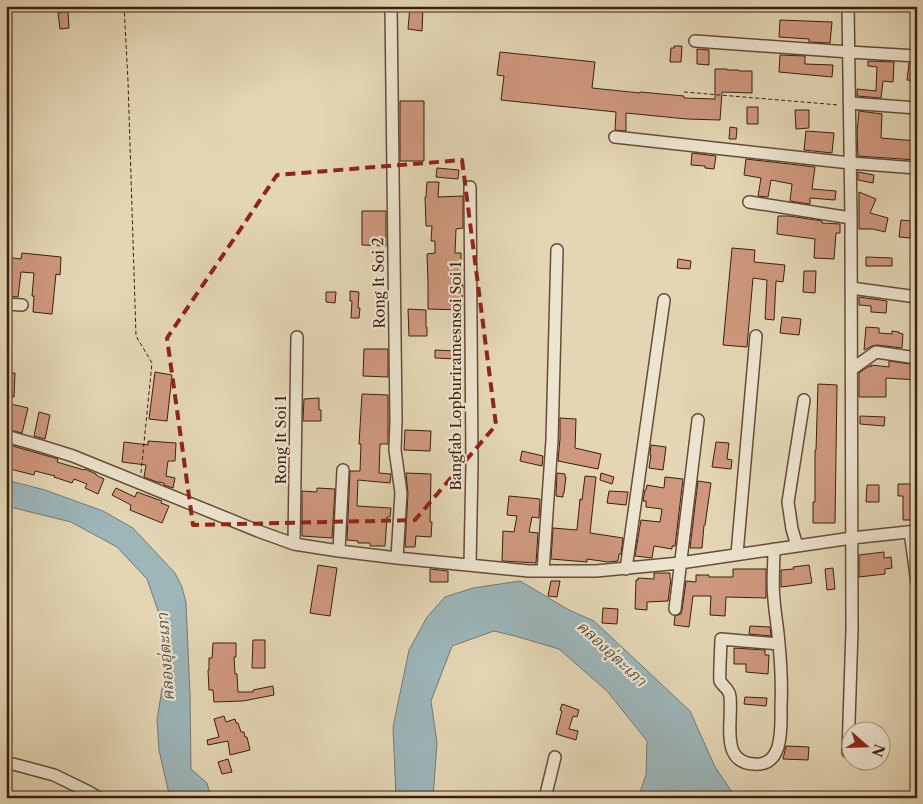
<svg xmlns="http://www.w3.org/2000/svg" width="923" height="804" viewBox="0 0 923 804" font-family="'Libre Caslon Text','Noto Serif Thai',serif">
<rect width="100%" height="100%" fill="#e4d6b5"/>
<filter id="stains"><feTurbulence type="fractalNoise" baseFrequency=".004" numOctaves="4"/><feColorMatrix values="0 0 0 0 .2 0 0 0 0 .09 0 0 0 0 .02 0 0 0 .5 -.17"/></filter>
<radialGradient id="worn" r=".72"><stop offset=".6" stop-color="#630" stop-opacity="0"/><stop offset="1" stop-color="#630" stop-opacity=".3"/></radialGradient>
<path fill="#9cb6ba" stroke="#757975" d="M6 480 45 490 103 511 133 528 175 573 182 587 186 603 190 695 191 769 207 783 211 798H170L159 750 157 720 165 670 162 622 147 579 117 547 71 522 6 506Z
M520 581 569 610 594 621 690 711 715 767 736 798H638L646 775 647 741 607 691 559 649 515 636 494 631 452 646 431 701 437 743 433 798H396L393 727 409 650 427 617 445 597 473 588Z"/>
<path fill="#cf987e" stroke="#3b1e0e" d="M410 6H423L422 31 408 29Z
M68 12 69 28 60 29 58 13Z
M780 20 832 22 830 43 809 42V39L779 37Z
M674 46H682L681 62H670L671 48H674Z
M697 49 709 50V65L697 64Z
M500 52 595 62 592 88 640 93V92L684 96V98L715 99V69H727V70H739V71H752V93L722 92 720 120 687 119 626 113V131L615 130 616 112 501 100 504 76 497 75Z
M780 55 805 56V64L833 65 832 77 779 72Z
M868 61 894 62 893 82 883 81 881 98 857 96V89L876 91 877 67 868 66Z
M909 63H917V81L907 80Z
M400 101H424V161H400Z
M747 107H758V124H747Z
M795 110H809V128L796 129Z
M859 111 882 114 881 138 917 141V160L858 156 857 133Z
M730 127 737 128 736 139H729Z
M806 131 834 133 832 153 804 150Z
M692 153 716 156 714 169 705 168V166L691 165Z
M746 159 815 167 812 189 836 191 835 200 810 198V204L790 201 792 184 771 180 768 197 758 196 761 178 744 175Z
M437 168 459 170 458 179 436 177Z
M858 172 874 175 873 183 858 180Z
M427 182H439L438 197 463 196V228L456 229 455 253H461V285H463L462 310 428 309V282L427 254 435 253V241H431L432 226H426L425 197H426Z
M859 192 876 199 870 213 888 218 885 232 873 229H859Z
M362 211H386V246L362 245Z
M778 216H789L822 221V223L840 224V233H836L834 259 814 258 815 239 777 234Z
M901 220 912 221 910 238 899 237Z
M732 248 755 250 754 262 785 265 783 282 776 281 774 320 765 319 767 280 753 278 747 347 723 345Z
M22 253 61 257 60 275 56 274 52 314 33 312 34 296H32L34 273 21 272 18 297 6 296V257L21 259Z
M866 257 892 258V266H866Z
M678 259 691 261 690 269 677 268Z
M804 271H816L815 293 803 292Z
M350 291 359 292 358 308H360L359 318H351L352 301H350Z
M326 292H336L335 303 326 302Z
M859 297 887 301 886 313 871 312V306L859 305Z
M408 309 426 310V327H427V336H409Z
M782 317 801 319 799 335 780 333Z
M866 327 879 328V333L892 334V331L899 332V333L903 334 902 348 877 345 872 346 864 350Z
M364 349H388V377L363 376Z
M435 350 456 351V359L435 358Z
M889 361 917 365V380L886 378V397H859V373L869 366 871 367V365L889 367Z
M155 372 172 375 167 421 149 419Z
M6 373H15L14 397 6 396Z
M818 384 837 385 835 523H813V502H815V450H816Z
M362 394 388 395V444H380L379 473 391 474 390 483 358 480 357 506 391 508 390 517H387L385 546H370V543H358V541L347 540 350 471H360L361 444H359Z
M319 398V410H321V421H303L304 399Z
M11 404 28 408 22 433 6 429V423Z
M39 412 50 415 45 439 34 436Z
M860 416 885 417 884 426 860 424Z
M560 418 576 419 575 448 601 454 598 469 558 461 560 439Z
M405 430 431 431 430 451 404 450Z
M148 441 176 443 175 461H168L166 476 175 478 173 488 164 485V483L157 482 144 477 146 465 122 462 124 442 148 445Z
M716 442 729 443 727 459 732 460 731 469 712 467Z
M6 444 58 459 57 462 84 470 85 469 96 474V475L104 479 98 494 85 488 87 484 74 479 72 483 54 477 55 476 35 471 34 475 6 468Z
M651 445 666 447 663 470 649 468 651 455H650Z
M522 451 543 456 542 466 520 461Z
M406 473 431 474 430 522H432L431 537 416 536 415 547H405L408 493Z
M557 473 565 474V477H566L564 493H563V497L556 496Z
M601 473 614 477 612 484 600 480Z
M585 476 596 477 590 533 623 538 621 554H619L618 561 608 562 587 559V562L551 559 553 528 577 530 580 499 582 500Z
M665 477 683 479 675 546H672V549L654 546 652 558 635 556 641 520 660 522 662 509 646 507V501H643L645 490H646L647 485 664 488Z
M698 481 711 483 705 525H704L702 548H690Z
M898 484H916V520H903V496H898Z
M867 485H879V502H866Z
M116 488 135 497 137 492 162 501 161 503 169 506 162 523 130 510 131 505 112 495Z
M317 488 335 489 332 538 302 536V491L317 492Z
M609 491 628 492 626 505 607 503Z
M509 496 540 499 539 518 532 517 529 532 538 533 536 563 502 561 503 531 514 532 517 516 507 515Z
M884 552V558L891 557 892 568 885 569V574L859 577V555Z
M318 565 337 568 330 616 310 613Z
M809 565 812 583 781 587V570L794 569 793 567Z
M833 568 835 589 827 590 825 569Z
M430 569 448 571V582H430Z
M733 569H766V598L726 597 725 616 710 615 711 596H693L689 627 674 625 675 616 681 614 682 610 686 581 696 582V575H709V577H733Z
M654 573H670V579H671L668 601 647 602V610L635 609 636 580H638V578L654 579Z
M551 581H560L557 597 548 596Z
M603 608 618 609 617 624 602 623Z
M750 626 770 627 771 636 749 634Z
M253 640H265V668H252Z
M213 643H236V657H234L235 674H237L238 692H253V690L273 686 274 695 243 701 214 702 213 690H209L208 670H209V658H212Z
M734 648 765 650V655H769L768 674 746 672V664H734Z
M745 697 767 698 766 706 744 704Z
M562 704 579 710 577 717 573 716 569 729 578 731 576 740 556 734 562 711 560 710Z
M224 716 226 722 235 719 236 723H238L241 732H244L245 737H247L250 750 230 755 228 741 208 745 207 740 219 737 214 719Z
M786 746 809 747 808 760 783 759Z
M228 759 232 772 222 774 218 762Z"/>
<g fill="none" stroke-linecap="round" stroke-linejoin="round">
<defs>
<path id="minor" d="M848 6 851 218 852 630 848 752
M391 7 396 421 395 450 401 493 397 558
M695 41 849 52 917 56
M849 103 917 108
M615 137 850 163 917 168
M749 202 851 218
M851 288 917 297
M6 304 22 305
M852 369 876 352 917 358
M6 436 41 446 73 456 258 531 294 544 339 551 397 558 529 571H596L680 563 852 538 917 531
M910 532 917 582
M294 544 297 337
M797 546 792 529 788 502 804 400
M774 549C774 566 772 583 774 599 775 614 778 629 779 644 781 665 782 685 781 706 781 720 782 733 778 747 775 756 770 763 760 764 718 767 733 723 730 697 730 689 723 687 720 681 719 677 721 646 721 639L779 644
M339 551 343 470
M737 554 756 336
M470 565 472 464 470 187
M626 569 664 300
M543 571 552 440 557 250
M675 609 698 420
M6 765 13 764 54 775 89 792 99 798
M545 798 555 757"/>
</defs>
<use href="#minor" stroke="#654c38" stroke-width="14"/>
<path stroke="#3b1e0e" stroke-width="1" stroke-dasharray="4 2.5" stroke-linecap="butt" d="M124 6 128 81 136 336 152 363 141 473
M684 92 839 105"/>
<use href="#minor" stroke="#ede4cf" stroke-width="11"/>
</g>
<path fill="none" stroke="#8f2418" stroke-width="4" stroke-dasharray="10 6" stroke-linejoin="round" d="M462 160 496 425 415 520 193 525 167 338 277 175Z"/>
<g text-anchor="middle" stroke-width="4.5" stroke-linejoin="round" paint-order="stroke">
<g font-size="15" fill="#3b1e0e" stroke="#ede4cf">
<text transform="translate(379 283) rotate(-91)" y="5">Rong It Soi 2</text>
<text transform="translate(456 376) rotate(-90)" y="5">Bangfab Lopburiramesnsoi Soi 1</text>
<text transform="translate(281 440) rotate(-90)" y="5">Rong It Soi 1</text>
</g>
<g font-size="16" font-style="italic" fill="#584c42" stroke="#ede4cf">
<text transform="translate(612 653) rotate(43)" y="6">คลองอุ่ตะเภา</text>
<text transform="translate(165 657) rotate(-94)" y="6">คลองอุ่ตะเภา</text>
</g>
</g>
<rect width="923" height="804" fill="none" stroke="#e4d6b5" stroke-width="25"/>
<rect x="8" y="8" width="908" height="789" fill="none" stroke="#3b1e0e" stroke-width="2.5"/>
<rect x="12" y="12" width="898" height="779" fill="none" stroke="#3b1e0e"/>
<g transform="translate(866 746) rotate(110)"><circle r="24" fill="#ede4cf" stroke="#a69582"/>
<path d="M0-4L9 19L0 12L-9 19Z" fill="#8f2418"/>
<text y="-8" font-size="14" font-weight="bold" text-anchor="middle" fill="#3b1e0e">N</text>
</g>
<rect width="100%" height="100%" filter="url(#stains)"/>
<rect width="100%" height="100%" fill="url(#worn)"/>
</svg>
